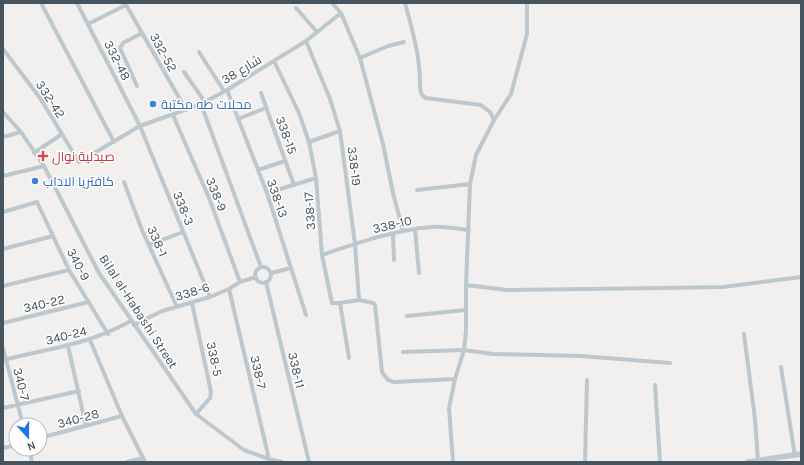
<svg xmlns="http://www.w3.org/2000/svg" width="804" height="465" viewBox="0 0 804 465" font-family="Karla,Cairo,sans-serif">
<rect width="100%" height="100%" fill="#f2efef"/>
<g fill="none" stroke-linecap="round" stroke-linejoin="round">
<path stroke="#bdc7ce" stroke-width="4" d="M41 3 114 142
M77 3 140 126 210 297
M125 3 186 110
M332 3 341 13 360 58 383 144 393 193 403 231
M405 3C412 29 420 56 420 82 420 90 420 95 426 98L481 105 490 112 494 120
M296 8 317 32
M88 24 126 5
M306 41 330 99 340 131 355 244 359 300
M3 49 40 98 79 162 140 126 201 104 227 90 306 41 341 13
M199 52 224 91
M360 58 388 46 404 42
M274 61 299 113 309 142 316 178 322 255 332 303H340L349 358
M184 72 205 102
M137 86 120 48 123 43 142 33
M227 90 267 193 306 315
M261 93 294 185
M201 104 261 267
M3 112 21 132 44 166 99 273 196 414 244 450 269 459 282 462
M173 115 209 198 240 282
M238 119 266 108
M3 137 21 132
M309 142 340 131
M34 153 62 134
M258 170 285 161
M3 176 44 166
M124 182 142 230 177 307
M417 190 470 184
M267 193 316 178
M3 212 37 202 69 270 108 334
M415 229 419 273
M393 233 394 260
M149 245 183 232
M3 249 53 236
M322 255C357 243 394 230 432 227 444 226 457 229 469 230
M255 275a8 8 0 1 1 16 0a8 8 0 1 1-16 0Z
M271 273 291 268
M266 282 309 462
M466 285 507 290 664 288 723 287 801 277
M3 286 69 270
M229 289 269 459
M192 303 211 392 210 398 196 414
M340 303 359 300 373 303 375 305 382 372 388 380 394 382 455 379
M407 316 465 310
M3 323 89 302
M134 325 162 311 210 297 229 289 240 282 256 277
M744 334 755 419 758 461
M90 340 122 416 145 462
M68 346 86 426
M3 348 23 425
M403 352 464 350 493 354 581 356 670 363
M3 360C51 348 87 345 131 321
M781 367 795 456
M655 385 660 462
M3 408 79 391
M40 438 122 416
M3 448 16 445
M29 449 32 462
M127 462 143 458
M453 462 449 408 455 379 464 350 466 331V285L470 184 476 155 494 120 511 94 527 34V3
M585 462 587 380"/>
<path stroke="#bdc8d3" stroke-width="5.5" d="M748 462 801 454"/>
</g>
<g fill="#3f7fe0" stroke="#fff" stroke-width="1.5">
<circle cx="153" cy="104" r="4"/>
<circle cx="35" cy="181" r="4"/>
</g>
<path fill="#e0444e" stroke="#fff" stroke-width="1.5" d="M41 150h4v4h4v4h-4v4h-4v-4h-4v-4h4z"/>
<g text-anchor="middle" stroke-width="3" stroke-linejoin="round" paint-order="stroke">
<g font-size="13" fill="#47535d" stroke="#fff">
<text transform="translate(164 52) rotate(61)" y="5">332-52</text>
<text transform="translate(118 60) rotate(63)" y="5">332-48</text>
<text transform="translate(241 69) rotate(-31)" y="5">شارع 38</text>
<text transform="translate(51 99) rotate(57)" y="5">332-42</text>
<text transform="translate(287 135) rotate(70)" y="5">338-15</text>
<text transform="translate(355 166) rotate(83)" y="5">338-19</text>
<text transform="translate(217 194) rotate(68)" y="5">338-9</text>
<text transform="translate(278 198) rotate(71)" y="5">338-13</text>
<text transform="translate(184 208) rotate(68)" y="5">338-3</text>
<text transform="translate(309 211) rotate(-94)" y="5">338-17</text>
<text transform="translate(392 224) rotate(-13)" y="5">338-10</text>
<text transform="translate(158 241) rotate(66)" y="5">338-1</text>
<text transform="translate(79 264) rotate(62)" y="5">340-9</text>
<text transform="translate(192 291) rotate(-17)" y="5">338-6</text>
<text transform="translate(44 303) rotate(-13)" y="5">340-22</text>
<text transform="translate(139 311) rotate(57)" y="5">Bilal al-Habashi Street</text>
<text transform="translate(66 335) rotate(-14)" y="5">340-24</text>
<text transform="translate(215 359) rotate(78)" y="5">338-5</text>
<text transform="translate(297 370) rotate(77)" y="5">338-11</text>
<text transform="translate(259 372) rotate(77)" y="5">338-7</text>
<text transform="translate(22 384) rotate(76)" y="5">340-7</text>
<text transform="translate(78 418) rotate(-15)" y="5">340-28</text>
</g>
<g font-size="13" fill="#366cbe" stroke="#fff" text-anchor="start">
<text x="161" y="109">محلات طه مكتبة</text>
<text x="43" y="186">كافتريا الاداب</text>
</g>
<g font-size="13" fill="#be3a42" stroke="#fff" text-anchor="start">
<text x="52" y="161">صيدلية نوال</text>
</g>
</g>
<rect width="804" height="465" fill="none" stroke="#47535d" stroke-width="8"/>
<g transform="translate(28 437) rotate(159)"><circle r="19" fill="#ffffff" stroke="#b5babe"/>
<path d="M0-3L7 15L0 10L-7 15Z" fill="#1877e3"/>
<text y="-6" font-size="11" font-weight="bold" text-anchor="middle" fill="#47535d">N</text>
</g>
</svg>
